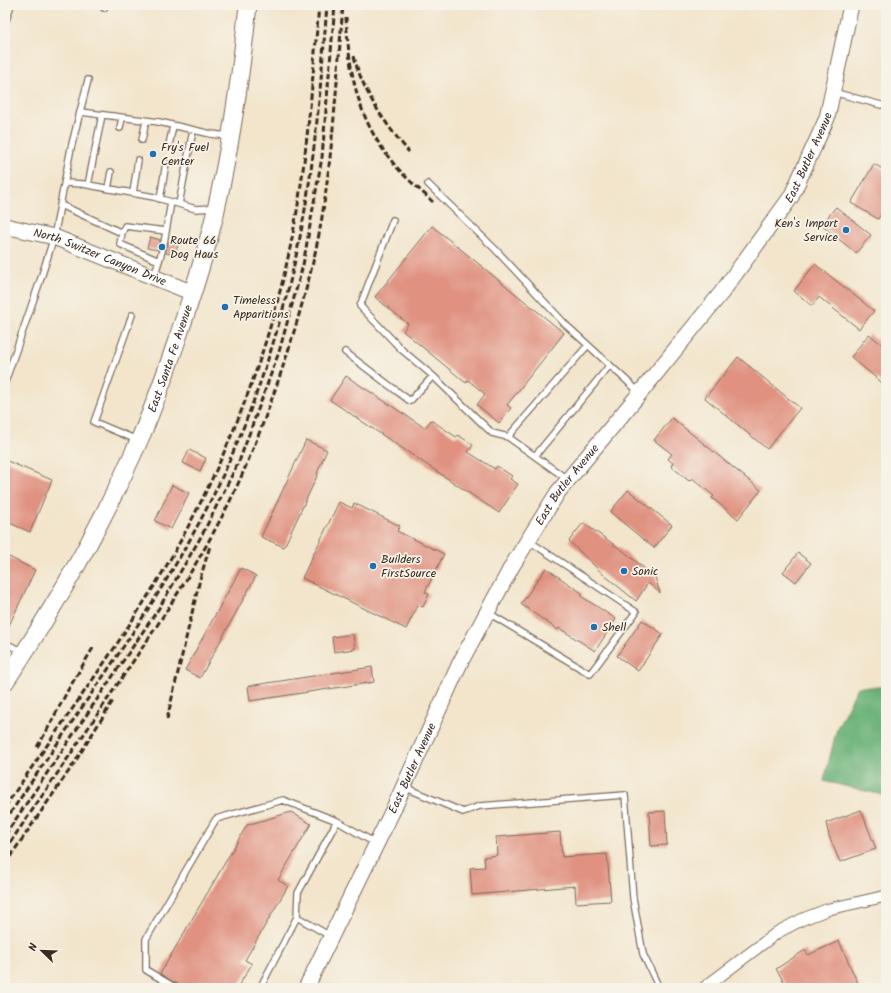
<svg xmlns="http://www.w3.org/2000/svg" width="891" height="993" viewBox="0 0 891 993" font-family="Kalam,sans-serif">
<rect width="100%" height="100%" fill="#f7f3e8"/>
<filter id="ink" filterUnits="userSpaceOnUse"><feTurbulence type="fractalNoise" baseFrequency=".025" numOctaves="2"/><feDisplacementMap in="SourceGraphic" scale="8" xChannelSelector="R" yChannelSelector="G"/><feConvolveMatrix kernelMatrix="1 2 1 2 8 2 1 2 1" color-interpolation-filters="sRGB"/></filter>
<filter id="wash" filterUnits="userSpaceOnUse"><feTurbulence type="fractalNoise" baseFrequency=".012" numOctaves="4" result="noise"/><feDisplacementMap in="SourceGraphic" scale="16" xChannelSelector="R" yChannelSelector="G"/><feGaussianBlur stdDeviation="0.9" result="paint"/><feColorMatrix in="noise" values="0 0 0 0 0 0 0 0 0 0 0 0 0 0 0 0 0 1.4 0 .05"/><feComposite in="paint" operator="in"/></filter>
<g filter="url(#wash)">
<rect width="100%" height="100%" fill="#f2e5cc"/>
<path fill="#68b076" stroke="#526d4a" d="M858 687H886V796L824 781 837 728Z"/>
<g id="blocks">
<path fill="#e09180" d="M874 164 886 171V205L878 219 851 203Z
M836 207 871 235 856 253 821 225Z
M432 226 564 333 507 405 511 408 499 423 477 405 485 394 468 380 466 383 403 331 408 324 375 297Z
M150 237 160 240V245L162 247 159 248 158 250 147 248Z
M168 242 178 245 175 255 166 253V250L164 247 167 246Z
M815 264 874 311 859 329 819 297 812 306 794 291Z
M869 334 886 348V386L851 357Z
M738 357 800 408 767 449 705 398Z
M346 376 425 428 431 420 456 437 458 435 473 445 468 452 495 469 497 466 512 476 510 479 518 484 499 513 330 400Z
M672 418 761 490 738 519 712 498 714 496 692 478 689 481 671 466 673 463 668 459 672 454 654 440Z
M306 440 327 450 317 473 318 474 284 547 261 537Z
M189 450 206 458 200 471 183 463Z
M5 460 52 480 30 532 5 521Z
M172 485 189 493 171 529 155 521Z
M628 490 672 525 654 548 610 512Z
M339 502 352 508 354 503 400 526 397 531 444 554 425 592 429 594 423 607 418 605 406 629 302 578Z
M583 523 622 550 655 577 660 593 648 583 636 601 603 574 569 541Z
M798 553 811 563 796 582 783 572Z
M5 555 35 570 5 634Z
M241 568 256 576 200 678 185 670Z
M546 568 583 594 581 596 616 619 595 651 559 628 558 630 521 604Z
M642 620 663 634 638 671 617 656Z
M353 634 355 649 334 652 332 637Z
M372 667 374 682 250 701 248 686Z
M861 810 876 849 840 862 829 836 826 823Z
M665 811 667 845 651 846 649 812Z
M291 812 311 824 278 880 288 886 245 960 252 964 237 988H191L185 984 183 987 160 974 247 825Z
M560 832 562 857 607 854 611 901 576 903 575 886 472 895 470 868 485 867 484 857 497 855 496 837Z
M839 941 860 988H788L776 969 805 950 808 955Z"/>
</g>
</g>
<g filter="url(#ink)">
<use href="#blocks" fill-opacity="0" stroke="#7b6b5b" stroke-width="1"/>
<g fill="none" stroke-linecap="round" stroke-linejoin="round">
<defs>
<path id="lane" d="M104 8 105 5
M5 23 11 5
M833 92 881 105
M81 112 159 122 211 134 228 136
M120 128 122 118
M142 140 146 121
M169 145 173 126
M65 183 83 184 154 197 196 209 214 208
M428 184 496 250 566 325 588 345
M88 185 102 115
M108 189 111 172
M133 193 138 160
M160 199 166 163
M179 204 193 130
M61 205 122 233 125 226 166 231
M393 220 360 306 402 350 433 376 492 433 508 437
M122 233 120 244 159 261
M164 243 171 202
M154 277 162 251
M132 315 94 422 137 440
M345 352 410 401 433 376
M5 382 40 281 54 237 71 148 88 80
M535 456 610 365
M567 479 508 437 588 345 639 392
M487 612 590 674 636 612 529 541
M5 643 23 652
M404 787 463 812 480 806 625 795 633 898 643 954 659 988
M297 917 330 936
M176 988 146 970V939L216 819 283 800 337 821
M260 988 297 917 298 893 337 821 375 843"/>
<path id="street" d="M704 988 778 932 803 919 829 909 886 896"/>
<g id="secondary">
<path id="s1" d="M5 226 54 237 193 293"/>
<path id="s2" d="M306 988 393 810 460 663 512 566 558 492 640 393 722 292 791 197 827 118 851 5"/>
</g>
<g id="primary">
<path id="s3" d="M5 682C56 606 101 526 138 443 154 408 166 372 178 337 192 296 205 256 215 214 231 145 241 75 248 5"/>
</g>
</defs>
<use href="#lane" stroke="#7b6b5b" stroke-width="8"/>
<use href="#street" stroke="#7b6b5b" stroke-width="13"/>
<use href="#secondary" stroke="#7b6b5b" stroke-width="17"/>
<use href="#primary" stroke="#7b6b5b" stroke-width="19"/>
<use href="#lane" stroke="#fff" stroke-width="5.5"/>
<use href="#street" stroke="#fff" stroke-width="11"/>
<use href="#secondary" stroke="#fff" stroke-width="15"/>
<use href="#primary" stroke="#fff" stroke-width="17"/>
<path stroke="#3b2a1e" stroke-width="3" stroke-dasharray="6 3" stroke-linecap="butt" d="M346 17C349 69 356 116 390 159 402 175 418 188 433 202
M354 56C362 91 386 125 409 152
M167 719 200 579 210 546
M37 747 46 732 68 690 93 648
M5 807C41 753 79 700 115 647 138 611 162 576 182 538 237 437 278 325 297 211 308 143 313 74 319 5
M5 821C36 775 67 729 98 684 140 623 180 562 213 496 253 414 282 326 300 237 315 160 321 83 327 5
M5 835 159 608 202 535 240 459 279 352 303 265 322 157 335 5
M5 850C42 796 79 742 115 688 156 628 197 567 230 501 254 451 273 398 290 345 302 305 314 264 321 223 333 151 337 78 343 5
M5 864 73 765 114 699"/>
</g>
</g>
<g fill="#1f6fb2" stroke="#f7f3e8" stroke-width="1.5">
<circle cx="153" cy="154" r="4"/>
<circle cx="846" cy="230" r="4"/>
<circle cx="162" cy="247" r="4"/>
<circle cx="225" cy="307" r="4"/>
<circle cx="373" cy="566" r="4"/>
<circle cx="624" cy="571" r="4"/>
<circle cx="594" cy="627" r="4"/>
</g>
<g text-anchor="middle" stroke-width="3.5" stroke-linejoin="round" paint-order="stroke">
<g font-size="12" fill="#3b2a1e" stroke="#f7f3e8" text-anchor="start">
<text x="161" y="151">Fry's Fuel<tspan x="161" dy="14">Center</tspan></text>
<text x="838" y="227" text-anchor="end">Ken's Import<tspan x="838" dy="14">Service</tspan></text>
<text x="170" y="244">Route 66<tspan x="170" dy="14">Dog Haus</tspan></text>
<text x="233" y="304">Timeless<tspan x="233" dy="14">Apparitions</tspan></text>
<text x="381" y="563">Builders<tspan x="381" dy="14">FirstSource</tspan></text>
<text x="632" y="575">Sonic</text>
<text x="602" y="631">Shell</text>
</g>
<g font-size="12" fill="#3b2a1e" stroke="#f7f3e8">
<text dy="4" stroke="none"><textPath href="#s2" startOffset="976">East Butler Avenue</textPath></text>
<text dy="4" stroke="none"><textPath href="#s1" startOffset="100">North Switzer Canyon Drive</textPath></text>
<text dy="4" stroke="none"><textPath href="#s3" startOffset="364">East Santa Fe Avenue</textPath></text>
<text dy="4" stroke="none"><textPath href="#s2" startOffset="568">East Butler Avenue</textPath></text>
<text dy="4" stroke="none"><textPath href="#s2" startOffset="244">East Butler Avenue</textPath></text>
</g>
</g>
<rect width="891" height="993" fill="none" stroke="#f7f3e8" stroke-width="20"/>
<g transform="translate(42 951) rotate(293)" stroke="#f7f3e8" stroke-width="3" paint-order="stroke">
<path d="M0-3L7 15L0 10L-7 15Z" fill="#3b2a1e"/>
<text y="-6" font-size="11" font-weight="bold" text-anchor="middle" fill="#3b2a1e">N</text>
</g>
</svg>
